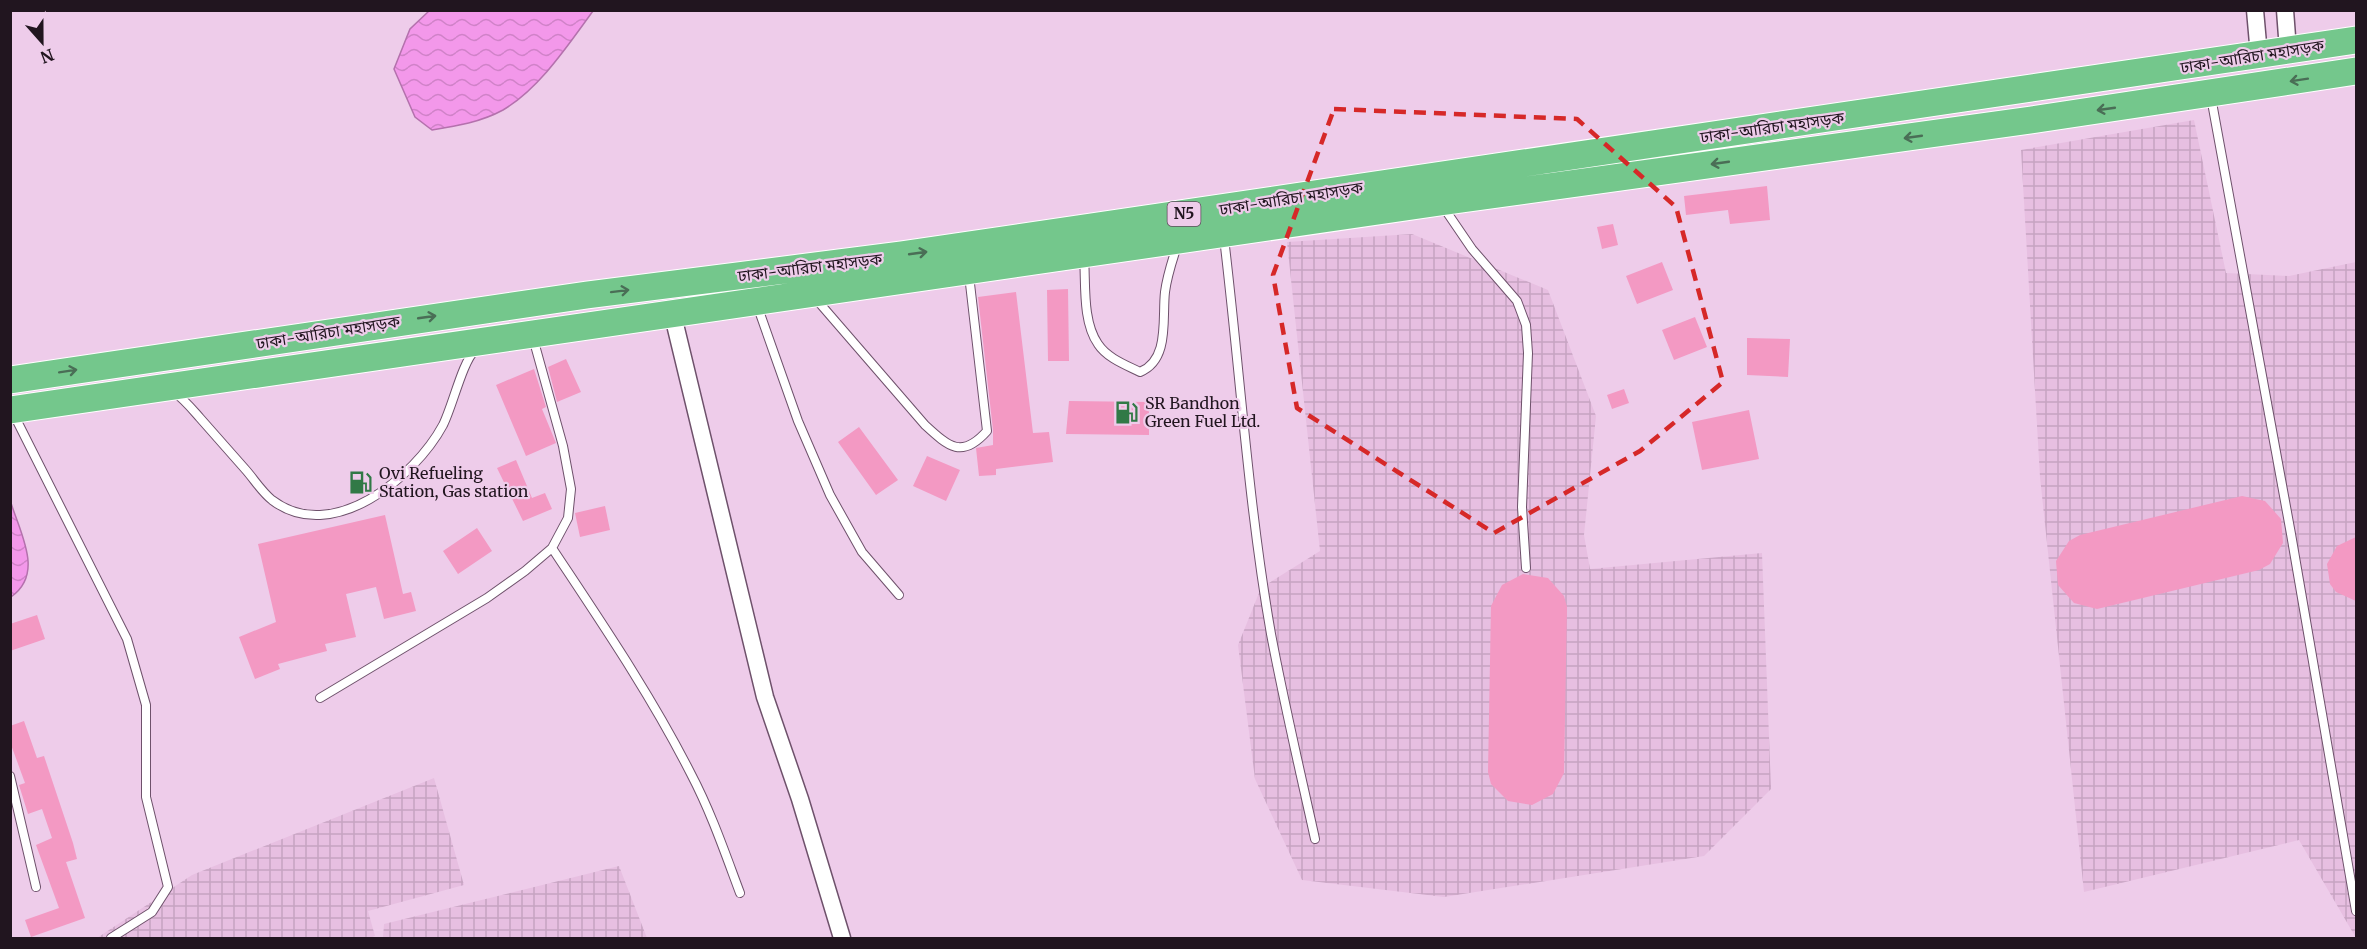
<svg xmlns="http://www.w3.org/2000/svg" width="2367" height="949" viewBox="0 0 2367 949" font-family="Merriweather,'Noto Sans Bengali',serif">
<defs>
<pattern id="industrial-grid" width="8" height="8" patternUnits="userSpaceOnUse" patternTransform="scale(1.5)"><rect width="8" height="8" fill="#e7bfe1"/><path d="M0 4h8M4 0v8" fill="none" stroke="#c6a3c1"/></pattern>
<pattern id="water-waves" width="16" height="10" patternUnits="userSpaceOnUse" patternTransform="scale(1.5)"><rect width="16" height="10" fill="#f398ea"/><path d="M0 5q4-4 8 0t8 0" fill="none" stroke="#d082c8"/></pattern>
</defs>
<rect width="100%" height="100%" fill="#eeccea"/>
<path fill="url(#industrial-grid)" d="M2194 120 2226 273 2289 276 2356 262V938L2299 840 2084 892 2040 477 2021 150Z
M1412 234 1548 290 1596 416 1584 535 1590 569 1762 553 1771 789 1704 856 1444 897 1302 880 1255 779 1238 645 1261 588 1320 551 1287 242Z
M434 778 464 885 368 911 375 936 370 938H97L192 875Z
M619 866 647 938H383L384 924Z"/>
<path fill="url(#water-waves)" stroke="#b471ad" stroke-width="1.5" d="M429 11V10L593 11C568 45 540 88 503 110 481 122 457 126 432 130L415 117 394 69 410 29Z
M11 503C21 535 44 574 11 597Z"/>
<path fill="#f399c3" d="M1767 186 1770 220 1730 224 1728 210 1686 215 1684 196Z
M1613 224 1618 245 1602 249 1597 227Z
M1662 262 1673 290 1637 304 1626 276Z
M1068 289 1069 361H1048L1047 290Z
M1016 292 1033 433 1049 432 1053 462 996 469V475L979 476 976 448 993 445V430L978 297Z
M1695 317 1707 347 1674 360 1662 330Z
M1747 338 1790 339 1788 377 1747 375Z
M566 359 581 392 557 402 548 367Z
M534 369 546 407 542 409 556 443 526 456 496 385Z
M1624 389 1629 403 1612 409 1607 395Z
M1069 401 1149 402V435L1066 434Z
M1749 410 1759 459 1702 470 1692 422Z
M859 427 898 480 876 495 838 442Z
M927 456 960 470 946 501 913 486Z
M516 460 532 498 545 493 552 509 523 521 497 468Z
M2242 496 2265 501 2281 519 2283 543 2270 564 2259 570 2097 609 2074 603 2058 585 2056 561 2069 541 2080 535Z
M605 506 610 530 580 537 575 513Z
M385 515 403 594 411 592 416 611 384 619 376 587 346 594 356 637 325 644 327 651 278 664 280 669 255 679 239 637 276 622 258 544Z
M477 528 492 551 458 574 443 551Z
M2356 537V601L2336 592 2330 584 2327 564 2337 546Z
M1523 574 1548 578 1564 596 1567 607 1564 773 1553 794 1532 805 1508 801 1491 784 1488 772 1491 606 1502 585Z
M37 615 45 639 10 651V624Z
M24 721 37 758 44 756 73 843 77 859 66 862 85 918 31 937 25 920 59 908 36 845 52 838 42 809 28 814 19 785 25 783 10 742V726Z"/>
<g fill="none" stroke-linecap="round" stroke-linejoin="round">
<defs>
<path id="service" d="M2211 97 2291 534 2356 911
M1442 205 1472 249 1517 301 1526 325 1528 353 1522 507 1526 568
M1224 238C1240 370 1248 503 1271 634 1284 703 1300 771 1315 839
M1084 257C1086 283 1082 321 1098 344 1107 358 1126 365 1140 372 1170 360 1162 318 1165 292 1167 276 1172 261 1177 246
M816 299 925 425C949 447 962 459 987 431L969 275
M757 305 798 421 830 495 862 552 899 595
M174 392C184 399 192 409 200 418 215 435 230 452 245 469 254 479 261 491 272 500 332 546 415 477 443 425 453 405 462 363 475 350
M13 413 127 639 146 705V797L168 887 152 912 111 938
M552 548C601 622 651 695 691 774 711 812 725 853 740 893
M320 698 487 598 525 571 552 548 568 518 571 489 563 446 533 338
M10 776 36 887"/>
<path id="minor" d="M2255 10 2259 55
M2285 10 2288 50
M673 316 765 697 800 799 842 938"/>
<path id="trunk" d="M10 380 587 295 902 255 2356 40
M10 410 1440 202 2031 120 2356 71"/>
</defs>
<use href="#service" stroke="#6e516b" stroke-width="10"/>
<use href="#minor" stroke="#6e516b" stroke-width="19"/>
<use href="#trunk" stroke="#fff" stroke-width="29"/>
<use href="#service" stroke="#fff" stroke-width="8"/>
<use href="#minor" stroke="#fff" stroke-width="16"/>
<use href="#trunk" stroke="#74c78c" stroke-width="27"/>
</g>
<defs><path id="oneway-shaft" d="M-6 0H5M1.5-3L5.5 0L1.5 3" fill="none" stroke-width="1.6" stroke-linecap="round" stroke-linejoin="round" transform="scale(1.5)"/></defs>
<g stroke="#4a6e56">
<use href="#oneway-shaft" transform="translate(2299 80) rotate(171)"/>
<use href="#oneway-shaft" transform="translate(2106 109) rotate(172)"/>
<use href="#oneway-shaft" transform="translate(1913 137) rotate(172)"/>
<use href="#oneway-shaft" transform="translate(1720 163) rotate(172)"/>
<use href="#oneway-shaft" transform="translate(918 253) rotate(-8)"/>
<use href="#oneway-shaft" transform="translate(620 291) rotate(-7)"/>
<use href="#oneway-shaft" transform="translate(427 317) rotate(-8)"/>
<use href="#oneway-shaft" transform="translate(68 371) rotate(-9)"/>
</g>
<path fill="none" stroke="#d62828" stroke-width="4.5" stroke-dasharray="12 8" stroke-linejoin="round" d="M1334 109 1577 119 1676 207 1723 382 1640 451 1494 533 1297 408 1273 275Z"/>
<defs>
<symbol id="fuel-bare" viewBox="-9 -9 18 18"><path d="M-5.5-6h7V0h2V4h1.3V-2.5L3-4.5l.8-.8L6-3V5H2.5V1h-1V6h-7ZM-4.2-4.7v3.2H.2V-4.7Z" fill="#317946" stroke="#eeccea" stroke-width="2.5" paint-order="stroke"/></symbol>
</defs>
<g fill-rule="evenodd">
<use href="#fuel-bare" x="1110" y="396" width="33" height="33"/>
<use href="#fuel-bare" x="344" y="466" width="33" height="33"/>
</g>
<g text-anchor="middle" stroke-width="4.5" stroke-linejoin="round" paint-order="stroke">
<rect fill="#eeccea" stroke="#5e4c5c" stroke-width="1.5" x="1167.5" y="202" width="33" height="24" rx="4.5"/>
<g font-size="15" font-weight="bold" fill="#21151f">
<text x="1184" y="219">N5</text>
</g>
<g font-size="16" fill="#21151f" stroke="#eeccea">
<text transform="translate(2252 56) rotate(-9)" y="6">ঢাকা-আরিচা মহাসড়ক</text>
<text transform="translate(1772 127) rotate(-8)" y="6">ঢাকা-আরিচা মহাসড়ক</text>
<text transform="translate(1291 198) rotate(-9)" y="6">ঢাকা-আরিচা মহাসড়ক</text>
<text transform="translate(810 267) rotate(-7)" y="6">ঢাকা-আরিচা মহাসড়ক</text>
<text transform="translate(328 332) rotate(-9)" y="6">ঢাকা-আরিচা মহাসড়ক</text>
</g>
<g font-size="16" fill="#21151f" stroke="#eeccea" text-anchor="start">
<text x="1145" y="409">SR Bandhon<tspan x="1145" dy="18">Green Fuel Ltd.</tspan></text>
<text x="379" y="479">Ovi Refueling<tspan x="379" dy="18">Station, Gas station</tspan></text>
</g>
</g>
<rect width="2367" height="949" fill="none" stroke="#21151f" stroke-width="24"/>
<g transform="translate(42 42) rotate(159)" stroke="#eeccea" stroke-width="4.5" paint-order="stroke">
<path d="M0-4.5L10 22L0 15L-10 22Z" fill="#21151f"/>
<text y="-9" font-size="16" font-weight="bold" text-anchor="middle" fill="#21151f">N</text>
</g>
</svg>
